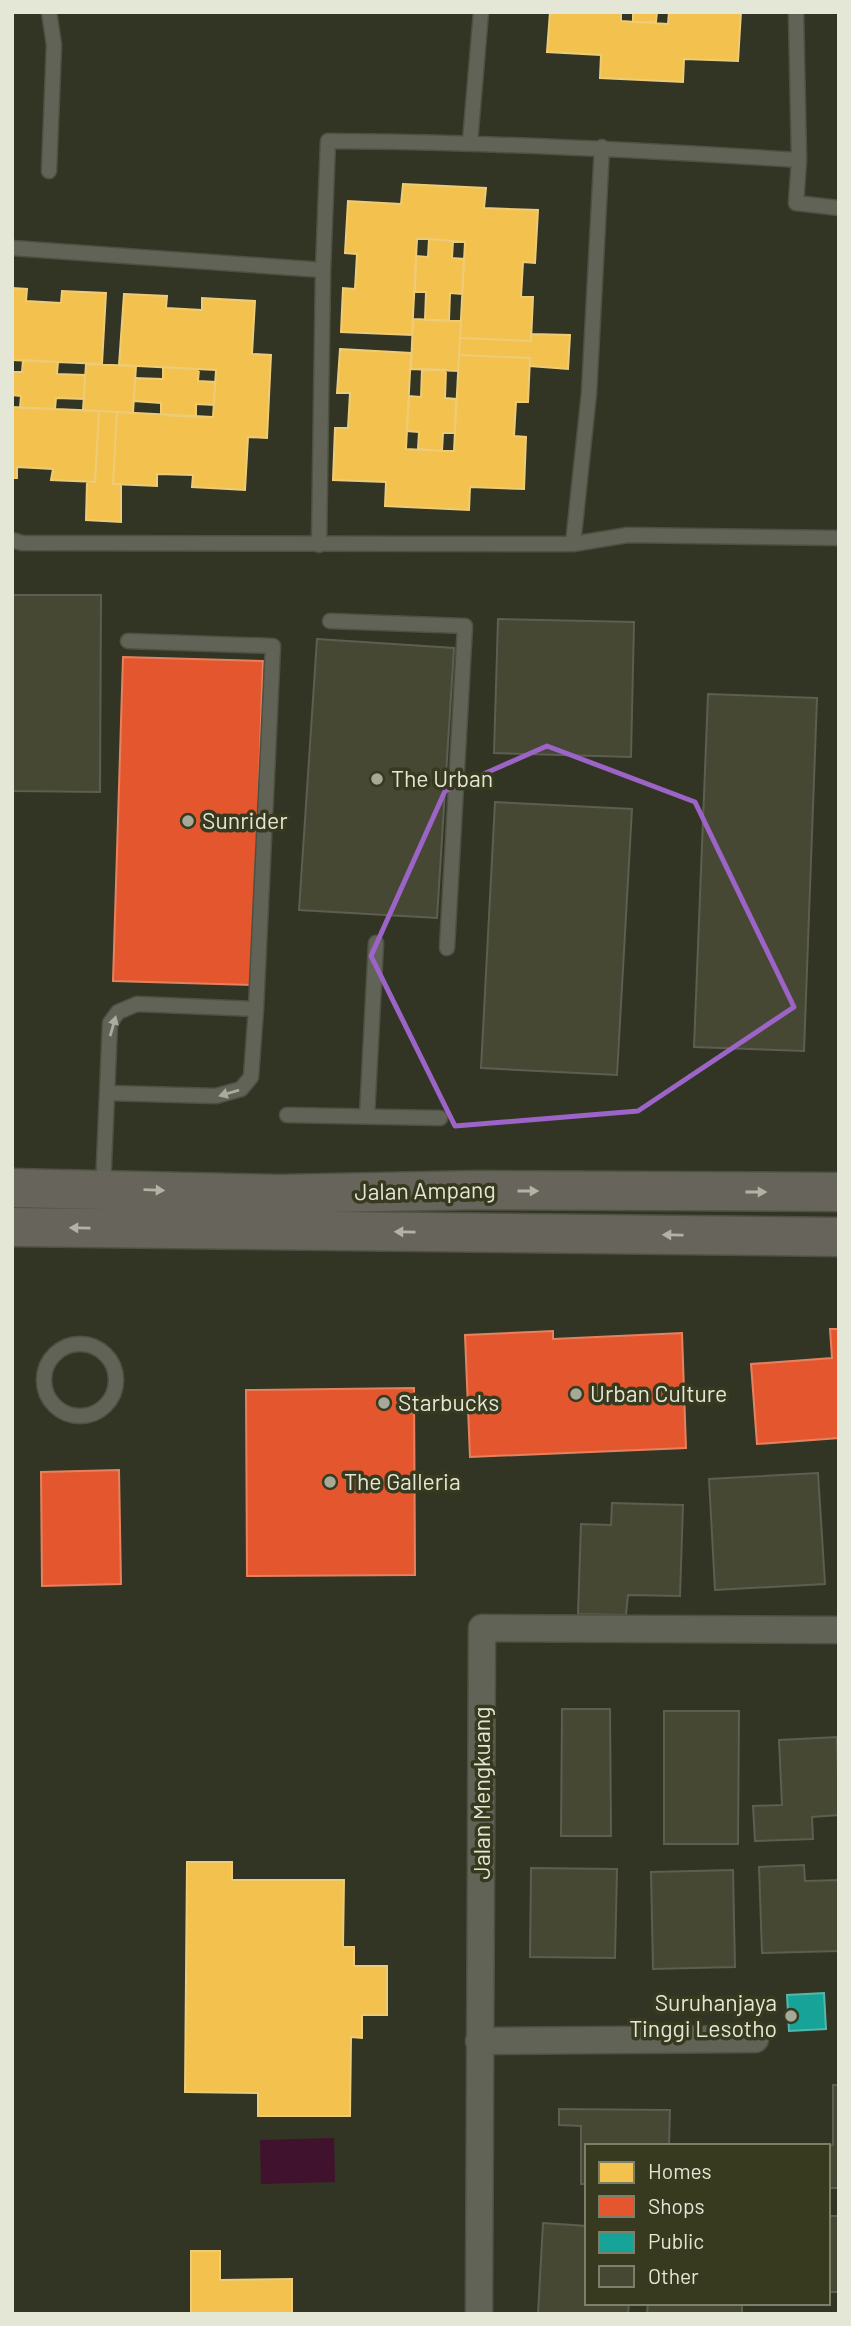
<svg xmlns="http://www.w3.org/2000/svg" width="851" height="2326" viewBox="0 0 851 2326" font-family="Barlow,sans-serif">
<rect width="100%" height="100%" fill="#323424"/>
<path fill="#41122e" d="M334 2138 335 2182 261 2184 260 2140Z"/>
<path fill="#f2c14e" stroke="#ec7" stroke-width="2" d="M550 12H621V21L668 24 669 12H741L738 61 684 59 683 82 600 78 601 55 547 52Z
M633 12H657L656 22H633Z
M403 184 486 188 484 208 538 210 535 263 523 262 521 297H533L531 341 460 338 465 242 429 239H417L412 335 341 332 343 288 355 289 357 254 345 253 348 201 401 204Z
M429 239 453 241 452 258 464 259 462 294 450 293 449 321 425 320 426 292H415L416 256 428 257Z
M12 288 27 289 26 301 61 303 62 291 106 293 102 364 12 360Z
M124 294 167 296 166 308 202 310V298L255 301 252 354 271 355 267 438 248 437 245 490 192 487 193 475 157 474V486L113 484 117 412 213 417 216 370 119 365Z
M413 319 461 321 458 371 411 369Z
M531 334 570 335 568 369 530 366V358L459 355 460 338 531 341Z
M340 349 411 353 406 449 442 451H454L459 355 530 358 528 402H516L514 436 526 437 524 489 470 487 469 510 385 506 386 482 333 480 335 428H348L350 393H337Z
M23 360 58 362 57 374 85 375 84 399 56 398 55 409 20 408 21 396 12 395V372H22Z
M86 364 136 366 133 413 83 410Z
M163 367 199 369 198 381 215 382 214 405 196 404V417L161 415V403L134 401 135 378 163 379Z
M422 369 446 370 445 398 456 399 455 433H443L442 451 418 449 419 432 407 431 409 396 421 397Z
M12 407 99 411 95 482 51 480 53 469 17 467V478H12Z
M99 411 117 412 113 484H121V522L86 520 87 482H95Z
M187 1862H232V1880H344L343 1947H354V1966H387V2015H362V2038L351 2037 350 2116H258V2093L185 2092Z
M191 2251H220V2280L292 2279V2314H191Z"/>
<path fill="#e4572e" stroke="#e48260" stroke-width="2" d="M123 657 263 661 252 985 113 981Z
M830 1329H839V1438L757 1444 751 1364 832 1358Z
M553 1331V1339L682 1333 686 1448 470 1457 465 1335Z
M414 1388 415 1575 247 1576 246 1390Z
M119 1470 121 1584 42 1586 41 1472Z"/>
<path fill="#17a398" stroke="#55b7ab" stroke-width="2" d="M824 1993 826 2029 789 2031 787 1995Z"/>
<path fill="#464834" stroke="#5c5e51" stroke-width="2" d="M12 595H101L100 792 12 791Z
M498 619 634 622 631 757 494 753Z
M317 639 454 648 437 918 299 910Z
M708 694 817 698 804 1051 694 1047Z
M495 802 632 809 617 1075 481 1068Z
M818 1473 825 1584 715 1590 709 1479Z
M612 1503 683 1505 680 1596 628 1595 626 1615 578 1614 581 1524 611 1525Z
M562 1709H610L611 1836H561Z
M664 1711H739L738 1844H664Z
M837 1737 839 1815 812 1817 813 1839 755 1841 753 1806 782 1805 779 1740Z
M804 1865 805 1881 839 1880V1951L762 1953 759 1867Z
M531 1868 617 1869 615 1958 530 1957Z
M733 1870 735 1967 653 1969 651 1872Z
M833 2085H839V2188H828V2146H797L833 2145Z
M559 2109 670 2110 669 2146H587V2184H581V2126L559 2125Z
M828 2216H839V2292H828Z
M543 2223 587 2226V2303H629L628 2314H538Z
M648 2303H742V2314H647Z"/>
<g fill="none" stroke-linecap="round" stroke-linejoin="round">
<defs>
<path id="service" d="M49 12 54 45 49 171
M796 12 799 160
M470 142 481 12
M12 248 323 270 328 141C486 142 642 150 799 160L796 203 839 208
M12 540 22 543 573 544 628 535 839 538
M573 544 589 393 602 147
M319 545 323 270
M330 621 465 626 447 948
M128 641 273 646 256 1009
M287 1115 440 1118
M367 1116 376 943
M103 1188 110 1023 118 1012 137 1004 256 1009 251 1077 241 1089 216 1096 107 1093
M44 1380a36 36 0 1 1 72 0a36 36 0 1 1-72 0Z"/>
<path id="minor" d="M479 2041 755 2039
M479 2314 482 1628 839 1630"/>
<path id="secondary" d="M12 1188 281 1194 478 1190 839 1192
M12 1227 839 1237"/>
</defs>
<use href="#service" stroke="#4e5042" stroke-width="17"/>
<use href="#minor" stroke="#4e5042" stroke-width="29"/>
<use href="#secondary" stroke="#4e5042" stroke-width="41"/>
<use href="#service" stroke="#626357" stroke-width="14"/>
<use href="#minor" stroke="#626357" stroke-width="26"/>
<use href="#secondary" stroke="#66645b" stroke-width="38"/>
</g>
<defs><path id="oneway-solid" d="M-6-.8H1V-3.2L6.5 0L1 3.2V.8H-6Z" transform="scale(1.75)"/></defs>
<g fill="#aaac9d">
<use href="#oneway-solid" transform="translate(113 1026) rotate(-74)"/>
<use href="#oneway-solid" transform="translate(229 1093) rotate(164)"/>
</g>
<g fill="#b2b3a5">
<use href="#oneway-solid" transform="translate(154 1190) rotate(2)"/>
<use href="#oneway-solid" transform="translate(528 1191)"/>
<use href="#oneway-solid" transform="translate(756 1192)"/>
<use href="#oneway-solid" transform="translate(80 1228) rotate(-179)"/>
<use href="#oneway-solid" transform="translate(405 1232) rotate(-179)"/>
<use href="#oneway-solid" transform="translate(673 1235) rotate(-179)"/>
</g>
<path fill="none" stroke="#9b64c6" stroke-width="5" stroke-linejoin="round" d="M547 746 695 802 794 1007 638 1111 455 1126 371 956 445 791Z"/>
<g fill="#a6a898" stroke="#373a1e" stroke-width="2.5">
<circle cx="377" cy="779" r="7"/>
<circle cx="188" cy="821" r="7"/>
<circle cx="576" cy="1394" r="7"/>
<circle cx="384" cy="1403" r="7"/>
<circle cx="330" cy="1482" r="7"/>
<circle cx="791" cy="2016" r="7"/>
</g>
<g text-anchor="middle" stroke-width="7" stroke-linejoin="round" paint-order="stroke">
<g font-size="23" fill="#e5e7d6" stroke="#373a1e" text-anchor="start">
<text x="391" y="787">The Urban</text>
<text x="202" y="829">Sunrider</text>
<text x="590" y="1402">Urban Culture</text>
<text x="398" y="1411">Starbucks</text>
<text x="344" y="1490">The Galleria</text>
<text x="777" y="2011" text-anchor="end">Suruhanjaya<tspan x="777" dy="26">Tinggi Lesotho</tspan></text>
</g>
<g font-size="23" fill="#e5e7d6" stroke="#373a1e">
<text transform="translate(425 1191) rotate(-1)" y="8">Jalan Ampang</text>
<text transform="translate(482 1793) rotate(-90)" y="8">Jalan Mengkuang</text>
</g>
</g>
<rect width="851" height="2326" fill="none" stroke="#e5e7d6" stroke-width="28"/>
<rect x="585" y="2144" width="245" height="161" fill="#373a1e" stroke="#7d7f68" stroke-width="2"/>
<rect x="599" y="2162" width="35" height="21" fill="#f2c14e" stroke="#7d7f68" stroke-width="2"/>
<text x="648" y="2179" font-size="21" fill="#e5e7d6">Homes</text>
<rect x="599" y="2196" width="35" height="21" fill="#e4572e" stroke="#7d7f68" stroke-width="2"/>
<text x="648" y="2214" font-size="21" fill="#e5e7d6">Shops</text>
<rect x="599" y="2232" width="35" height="21" fill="#17a398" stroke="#7d7f68" stroke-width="2"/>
<text x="648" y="2249" font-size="21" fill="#e5e7d6">Public</text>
<rect x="599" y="2266" width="35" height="21" fill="#464834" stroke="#7d7f68" stroke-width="2"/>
<text x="648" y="2284" font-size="21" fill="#e5e7d6">Other</text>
</svg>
